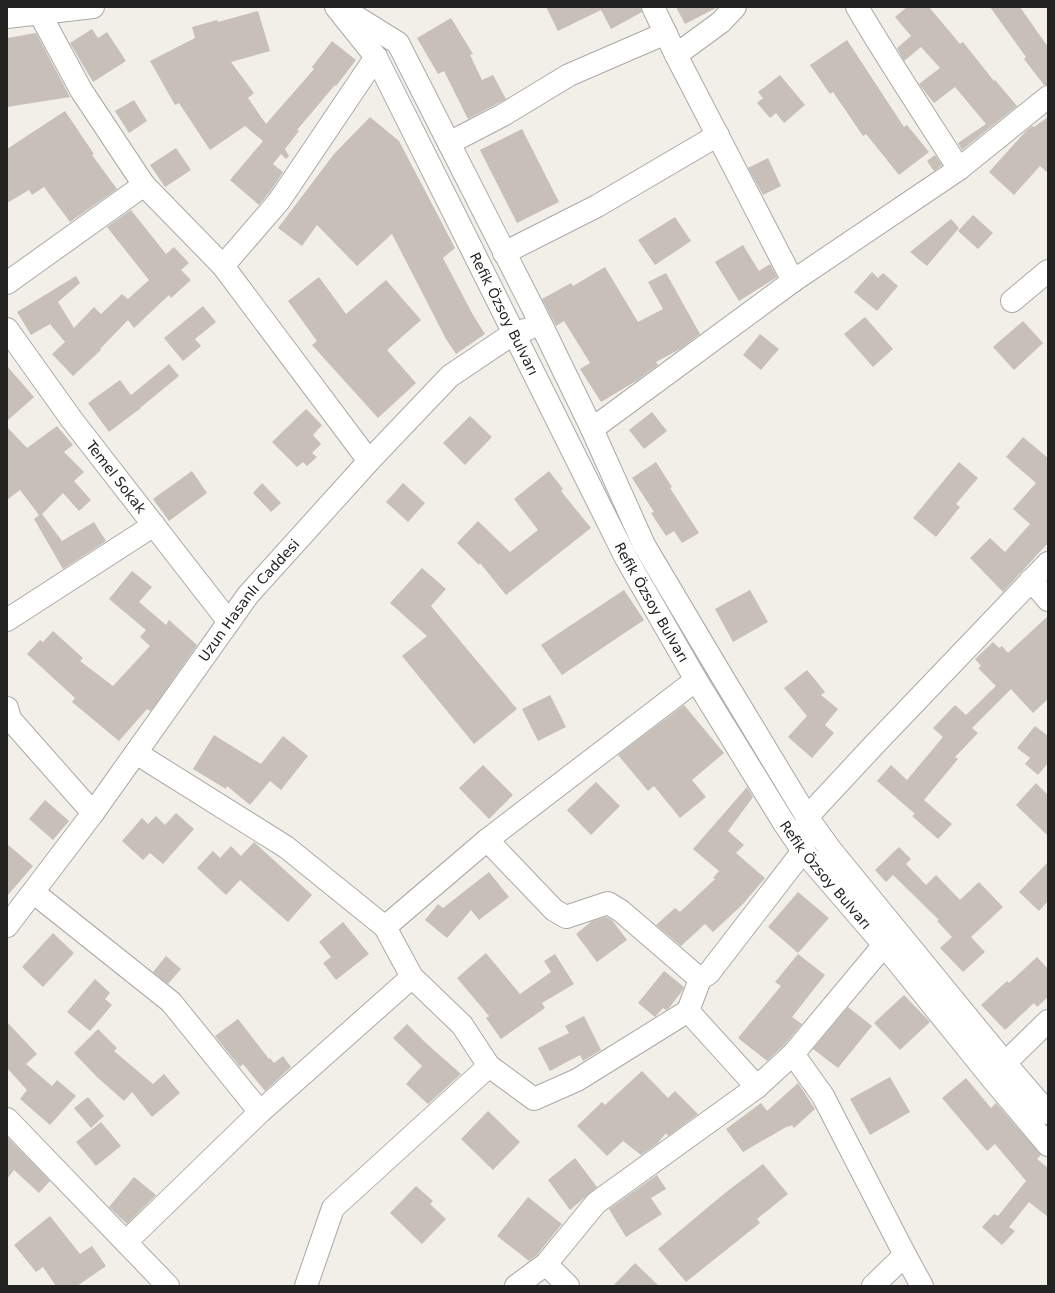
<svg xmlns="http://www.w3.org/2000/svg" width="1055" height="1293" viewBox="0 0 1055 1293" font-family="'DejaVu Sans',sans-serif">
<rect width="100%" height="100%" fill="#f2efe9"/>
<path fill="#c7bfb8" d="M546 7H641L642 12 611 29 601 10 558 31Z
M676 7H718L685 24Z
M907 7H929L960 44 963 42 994 81 995 80 1017 106 962 150 958 143 986 124 955 87 934 103 922 88 919 84 940 68 921 47 904 61 897 48 911 36 895 17Z
M990 7H1020L1048 47V85H1044L1024 59 1026 57Z
M258 11 270 51 231 62 254 93 248 98 266 124 314 69 312 67 332 41 356 60 336 86 335 85 297 130 299 131 285 149 289 156 286 159 281 154 273 164 283 172 269 193 259 205 230 180 263 141 245 126 210 150 179 103 175 105 150 61 195 38 192 27 217 20 218 22Z
M451 18 473 54 470 55 482 80 493 75 506 99 468 119 444 71 438 74 417 38Z
M92 29 98 38 107 32 126 61 93 82 70 43Z
M36 33 70 97 7 107V38Z
M847 40 904 127 907 125 929 152 899 175 866 134 863 136 833 92 830 94 810 65Z
M780 75 805 105 784 123 776 113 770 118 757 103 763 98 758 92Z
M134 100 147 121 129 133 115 111Z
M65 111 94 154 92 155 117 189 70 222 44 187 32 195 29 190 7 203V149Z
M370 117 399 141 455 248 443 258 473 315 485 334 456 354 446 339 392 234 357 266 317 225 302 246 278 228 334 154Z
M1048 117V173L1040 166 1014 195 989 172 1026 131 1032 126 1034 127Z
M522 129 559 202 517 223 480 150Z
M176 148 191 170 165 187 150 165Z
M935 155 942 165 934 171 927 161Z
M768 158 781 186 763 195 748 168Z
M131 210 166 254 174 247 189 263 181 270 191 280 171 298 169 295 134 328 128 320 100 349 101 350 73 376 52 354 65 342 50 324 31 335 17 312 76 276 80 283 58 302 74 328 94 307 101 314 122 294 128 299 149 280 107 227Z
M973 215 993 233 978 249 958 231Z
M675 217 691 241 655 265 638 240Z
M951 219 959 228 927 266 910 252Z
M743 245 759 271 770 264 777 277 739 301 715 262Z
M605 267 638 322 663 309 648 282 666 273 700 334 680 349 656 362 658 365 636 381 601 402 580 369 590 363 564 321 556 326 542 299 571 283 573 286Z
M872 272 878 278 883 273 898 286 877 311 854 292Z
M319 277 346 314 386 280 421 320 387 350 416 383 378 418 312 345 317 341 288 301Z
M203 306 216 322 195 339 201 346 183 361 164 338Z
M865 317 893 349 873 367 844 334Z
M1023 321 1043 343 1014 370 993 347Z
M760 334 779 349 761 370 743 355Z
M169 364 179 376 140 408H141L109 432 88 403 120 380 131 395Z
M7 366 34 397 7 421Z
M306 409 322 425 313 435 321 444 312 453 317 457 307 466 303 462 297 467 272 442Z
M652 412 667 431 644 449 629 430Z
M470 416 492 437 465 465 443 443Z
M57 426 73 445 64 452 84 472 74 481 91 500 79 511 63 493 42 514 62 541 94 522 106 541 63 569 34 519 39 515 20 490 7 500V427L27 448Z
M1023 437 1048 458V543L1003 592 970 558 990 538 1005 552 1030 524 1013 509 1036 483 1006 457Z
M656 462 672 487 670 488 699 533 682 543 674 531 666 536 651 513 654 512 632 478Z
M959 462 978 478 956 504 960 507 936 537 913 518Z
M192 471 207 493 169 521 153 499Z
M549 471 563 489 561 491 591 528 506 595 480 563 479 565 457 543 478 521 510 552 538 530 514 499Z
M262 483 281 503 271 512 253 493Z
M403 483 425 503 408 522 386 502Z
M422 568 446 589 431 606 517 709 474 744 402 656 427 636 390 603Z
M132 571 152 587 139 602 166 625 169 620 197 645 153 708 150 711 147 709 119 741 72 702 75 698 27 654 40 640 43 642 53 631 83 658 80 661 113 686 150 646 140 637 146 630 109 599Z
M624 590 644 620 562 675 541 645Z
M750 590 768 622 733 642 715 609Z
M1048 616V699L1033 713 1011 689 972 728 978 733 955 757 958 759 924 800 952 824 938 839 912 816 915 814 877 781 891 765 907 780 943 737 933 728 955 705 966 715 996 686 978 668 981 666 975 659 993 642 999 648 1002 646 1008 653Z
M807 670 825 692 821 695 838 709 825 725 834 733 812 758 788 737 807 716 784 688Z
M550 695 566 727 538 741 522 709Z
M684 705 724 753 692 780 706 797 680 818 654 786 648 791 618 755Z
M1035 726 1048 736V763L1038 775 1025 764 1030 758 1017 748Z
M214 735 261 764 283 736 308 756 281 790 270 781 250 805 227 786 226 789 193 769Z
M483 765 513 795 489 819 459 788Z
M596 782 620 806 591 835 567 810Z
M1036 783 1048 795V836L1016 805Z
M747 787 753 797 728 831 744 845 736 853 765 878 743 904 713 932 705 924 681 946 656 925 675 908 680 912 715 879 713 878 719 871 693 849Z
M45 800 69 821 53 840 29 819Z
M176 813 194 829 163 864 150 853 143 860 122 841 142 818 148 824 156 816 165 825Z
M254 842 312 895 288 922 240 880 226 895 197 868 213 851 220 858 231 846 241 856Z
M7 844 33 866 7 896Z
M899 847 911 859 906 864 926 885 936 875 960 900 979 882 1003 907 971 937 985 952 963 972 940 948 952 937 937 921 939 920 893 875 886 882 875 870Z
M1048 862V901L1039 911 1019 892Z
M489 872 509 897 479 920 471 910 447 938 425 920 438 904 443 908Z
M798 892 829 918 798 953 768 927Z
M606 917 612 920 627 940 597 962 576 934 592 921Z
M343 922 369 954 336 980 323 963 331 957 319 942Z
M53 933 74 953 43 987 22 967Z
M486 953 520 994 551 972 544 961 555 954 574 984 542 1003 545 1008 501 1039 486 1018 489 1016 457 978Z
M798 954 825 975 792 1017 802 1024 784 1045 767 1061 738 1038 781 986 775 982Z
M166 956 181 969 168 984 153 972Z
M1037 957 1048 969V997L1037 1007 1034 1003 1005 1030 981 1005 1007 981 1009 983Z
M664 971 684 987 682 991 669 1008 666 1010 663 1008 655 1017 638 1003Z
M95 979 110 993 105 999 112 1005 90 1031 67 1012Z
M904 995 930 1022 900 1050 874 1023Z
M848 1007 872 1026 838 1068 813 1049Z
M584 1016 601 1050 583 1061 580 1055 550 1071 538 1048 569 1033 565 1026Z
M238 1019 269 1059 270 1058 274 1063 283 1056 291 1067 265 1091 243 1064 240 1067 215 1036Z
M7 1022 37 1054 26 1064 52 1086 57 1080 76 1096 50 1125 20 1099 27 1090 7 1068Z
M407 1024 427 1044 461 1074 428 1104 406 1084 422 1066 393 1038Z
M98 1029 117 1048 114 1051 153 1084 164 1074 180 1093 152 1117 132 1092 124 1101 97 1077 74 1053Z
M642 1071 668 1098 675 1091 698 1114 668 1136 666 1133 658 1143 641 1155 623 1141 607 1156 577 1126 602 1102 605 1105Z
M890 1077 910 1112 870 1135 850 1099Z
M966 1078 991 1108 996 1103 1041 1155 1037 1159 1048 1168V1217L1029 1202 1009 1227 1015 1231 1002 1245 982 1227 994 1214 998 1216 1026 1181 995 1144 987 1151 942 1098Z
M798 1083 815 1109 794 1128 792 1125 789 1127 788 1126 743 1152 726 1129 761 1103 767 1111Z
M88 1097 104 1116 91 1128 74 1108Z
M488 1111 520 1142 493 1170 461 1139Z
M101 1122 121 1146 96 1166 76 1142Z
M7 1137 50 1181 39 1193 14 1170 7 1179Z
M575 1158 597 1187 570 1210 548 1180Z
M763 1164 788 1194 757 1219 760 1223 686 1282 658 1249 725 1193Z
M657 1175 666 1189 651 1198 662 1214 626 1237 609 1209Z
M134 1177 156 1195 127 1224 109 1207Z
M416 1186 433 1201 430 1204 446 1219 422 1244 390 1213Z
M528 1197 562 1224 537 1255 529 1261 497 1236Z
M50 1216 80 1254 92 1246 106 1266 77 1286H56L43 1267 36 1272 14 1245Z
M635 1263 659 1286H613Z"/>
<g fill="none" stroke-linecap="round" stroke-linejoin="round">
<defs>
<g id="minor">
<path id="s1" d="M336 7 376 57 626 558 696 680 784 823 803 851 884 945 994 1081 1048 1145"/>
<path d="M653 7 676 55 793 281"/>
<path d="M857 7C889 62 925 115 959 169"/>
<path d="M345 10 398 43 541 324 592 429 644 545 720 673 807 817 830 849 1005 1063 1048 1113"/>
<path d="M40 14 81 90 144 185 223 266 369 461"/>
<path d="M7 17 93 7"/>
<path d="M676 55 721 22 735 7"/>
<path d="M449 143 503 115 569 75 666 33"/>
<path d="M504 253 597 206 718 135"/>
<path d="M223 266 279 201 376 57"/>
<path d="M7 283 144 185"/>
<path d="M1012 301 1048 271"/>
<path id="s2" d="M7 329 72 420 229 622"/>
<path d="M592 429 793 281 959 169 1048 97"/>
<path d="M1031 580 1048 600"/>
<path d="M7 620 154 525"/>
<path d="M7 708 10 719 93 813"/>
<path d="M136 753 286 847 385 927 412 977 462 1025 489 1066 534 1099 577 1080 688 1011 700 979 709 973 803 851 807 817 874 745 1048 563"/>
<path d="M487 840 554 910 566 917 608 903 621 911 700 979"/>
<path d="M33 892 171 1002 260 1112"/>
<path id="s3" d="M7 926 93 813 248 595 369 461 450 376 514 333 528 329"/>
<path d="M385 927 487 840 696 680"/>
<path d="M688 1011 757 1087"/>
<path d="M793 1054 823 1096 905 1255 922 1286"/>
<path d="M1005 1063 1048 1021"/>
<path d="M7 1119 168 1286"/>
<path d="M126 1242 260 1112 412 977"/>
<path d="M546 1264 596 1203 757 1087 793 1054 884 945"/>
<path d="M306 1286 333 1208 489 1066"/>
<path d="M516 1286 546 1264 568 1286"/>
<path d="M873 1286 905 1255"/>
</g>
</defs>
<use href="#minor" stroke="#a9a9a9" stroke-width="24"/>
<use href="#minor" stroke="#fff" stroke-width="22"/>
</g>
<g text-anchor="middle" stroke-width="4" stroke-linejoin="round" paint-order="stroke">
<g font-size="14" fill="#222" stroke="#fff">
<text dy="5" stroke="none"><textPath href="#s1" startOffset="351">Refik Özsoy Bulvarı</textPath></text>
<text dy="5" stroke="none"><textPath href="#s2" startOffset="184">Temel Sokak</textPath></text>
<text dy="5" stroke="none"><textPath href="#s3" startOffset="406">Uzun Hasanlı Caddesi</textPath></text>
<text dy="5" stroke="none"><textPath href="#s1" startOffset="675">Refik Özsoy Bulvarı</textPath></text>
<text dy="5" stroke="none"><textPath href="#s1" startOffset="999">Refik Özsoy Bulvarı</textPath></text>
</g>
</g>
<rect width="1055" height="1293" fill="none" stroke="#222222" stroke-width="16"/>
</svg>
